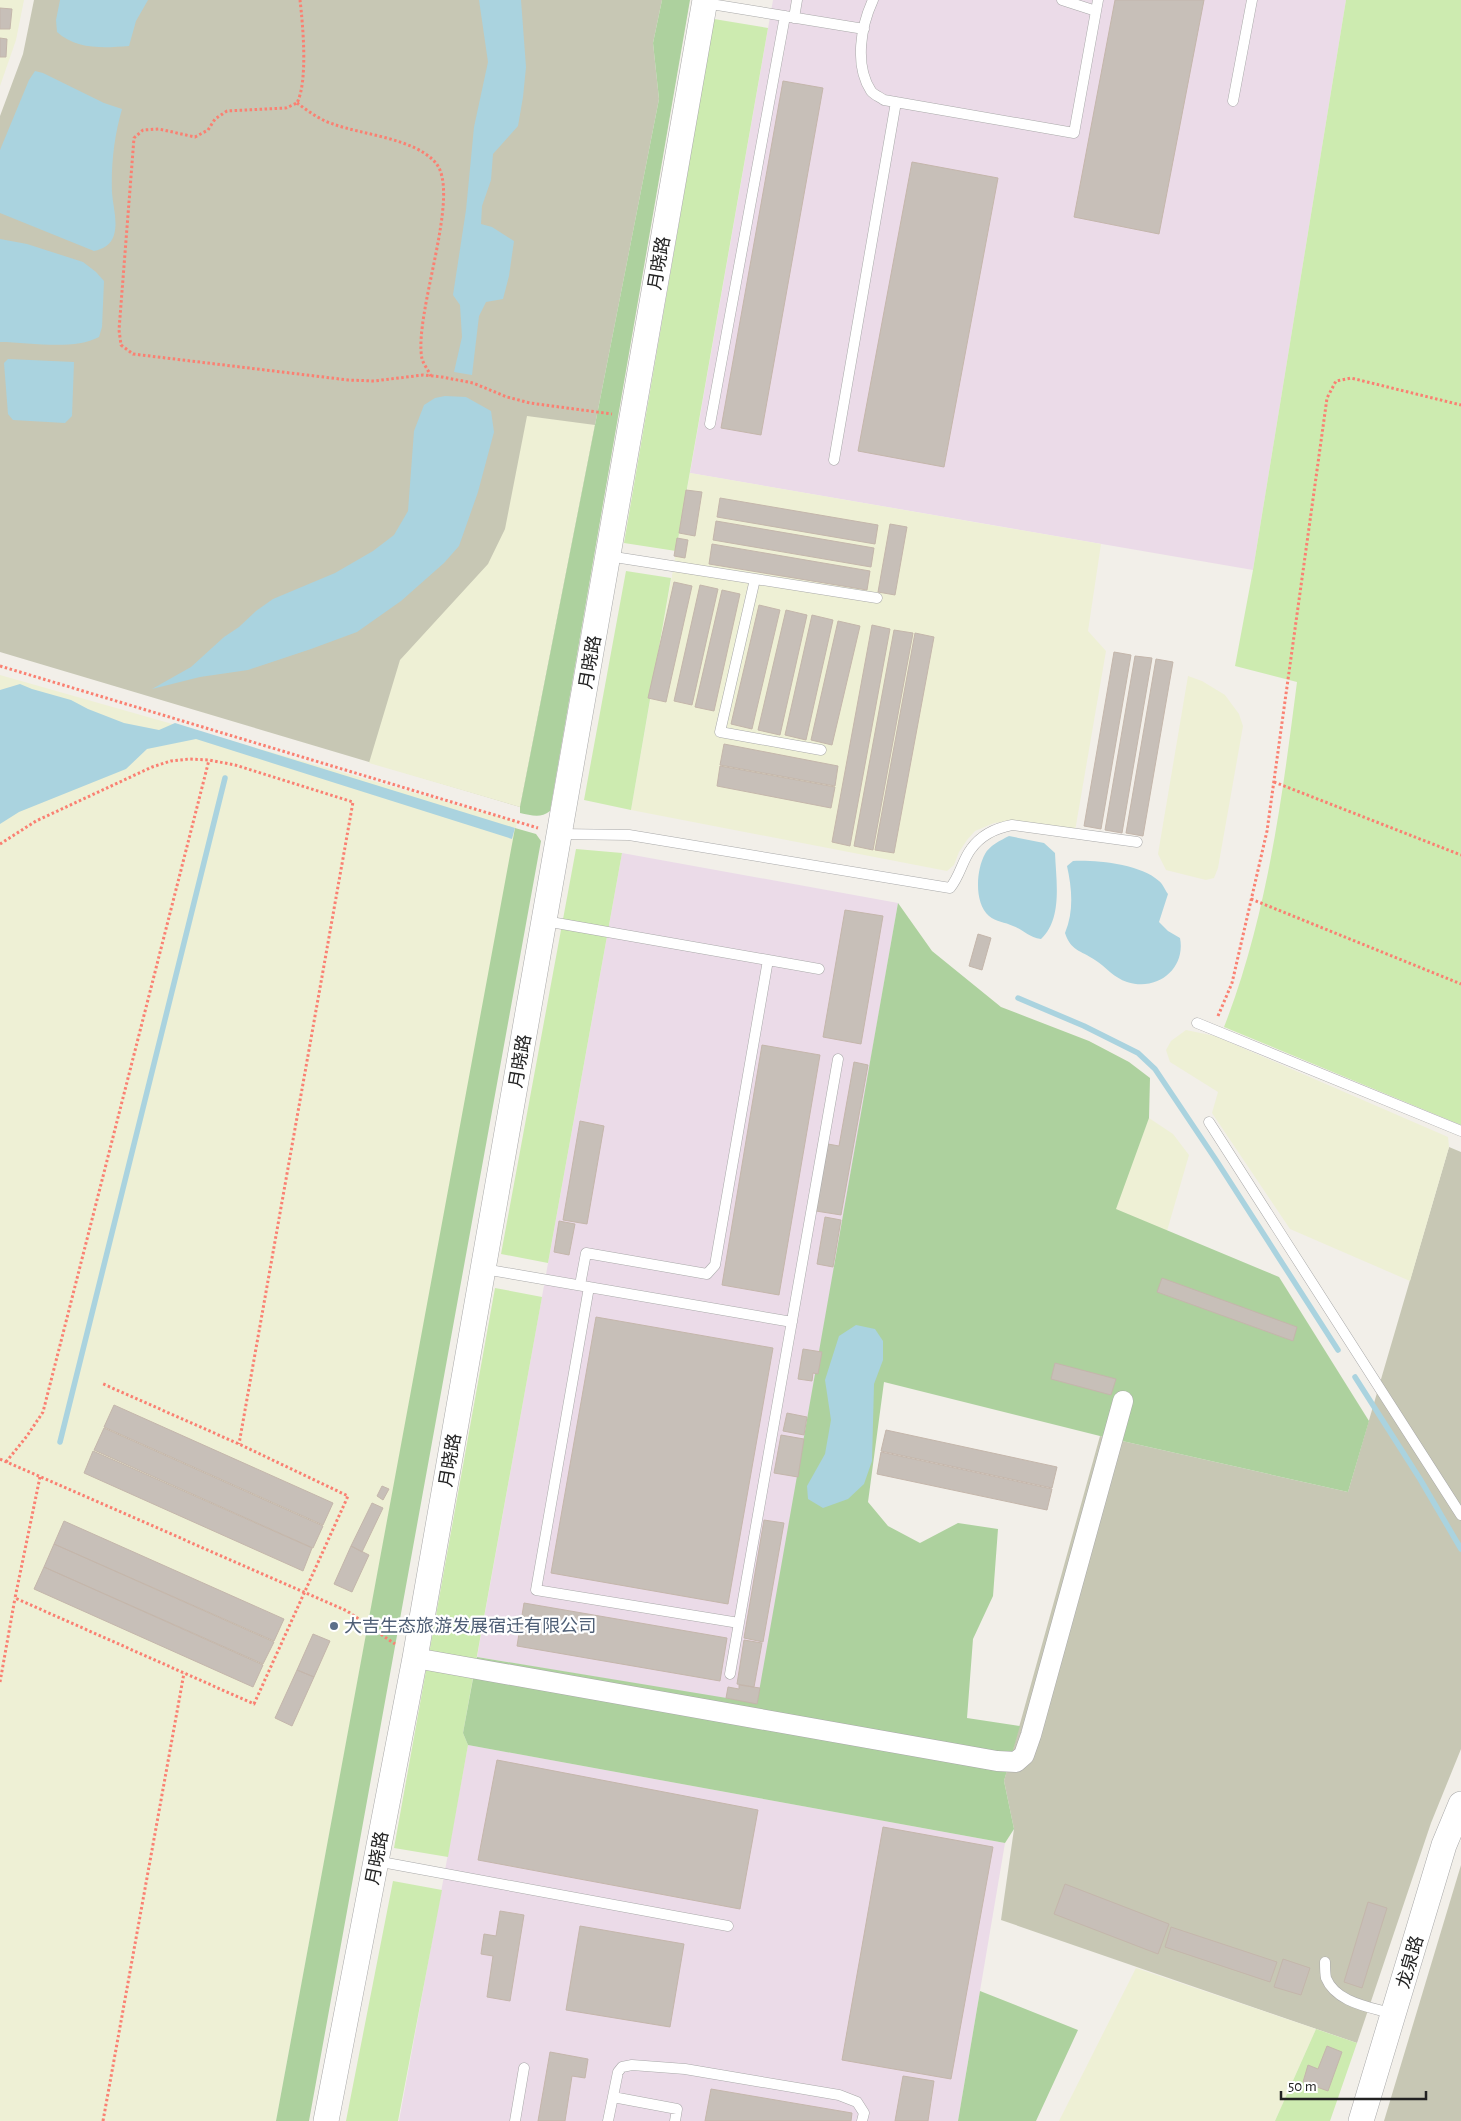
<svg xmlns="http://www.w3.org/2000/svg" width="1461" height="2121" viewBox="0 0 1461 2121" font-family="'Alegreya Sans','Noto Sans SC',sans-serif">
<rect width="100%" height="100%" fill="#f2efe9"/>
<path fill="#ebdbe8" d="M773 0H1346L1253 570 690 473Z
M622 853 898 903 758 1704 477 1657Z
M468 1745 1005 1843 958 2121H399Z"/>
<path fill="#c7c7b4" d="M34 0H662L653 43 659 99 520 807 0 652V116L23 54Z
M1449 1147 1461 1152V1749L1431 1823 1357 2043 1001 1920 1014 1829 1004 1781 1100 1436 1348 1492Z
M1461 1865V2121H1384Z"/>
<path fill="#eef0d5" d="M0 0H24L16 40 0 86Z
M527 416 595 425 520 807 369 763 400 660 488 564 505 529Z
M690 473 1101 544 1088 631 1106 651 1075 831 1002 822 994 823 975 831 967 840 959 852 954 865 947 871 631 810Z
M0 675 517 822 276 2121H0Z
M1188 676 1202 681 1225 695 1239 714 1243 726 1218 868 1214 878 1206 880 1166 870 1158 854Z
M1186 1030 1215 1036 1448 1137 1449 1147 1410 1281 1290 1229 1212 1113 1218 1092 1170 1062 1166 1050 1171 1041Z
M1149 1118 1173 1134 1189 1155 1167 1231 1115 1209Z
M1136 1968 1316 2029 1275 2121H1059Z"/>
<path fill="#cdebb0" d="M1346 0H1461V1125L1224 1027C1267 917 1282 799 1297 682L1235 666 1253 570Z
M714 19 768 28 676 551 624 543Z
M626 571 671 578 631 810 584 800Z
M576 849 622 853 548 1263 501 1254Z
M495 1288 542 1297 463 1733 468 1745 448 1857 394 1848Z
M393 1881 442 1890 398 2121H346Z
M1316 2029 1357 2043 1330 2121H1275Z"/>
<path fill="#add19e" d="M662 0H690L550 811C540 819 531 815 520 813V807L659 99 653 43Z
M515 828 536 834 541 841 309 2121H276Z
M898 903 932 951 1001 1007 1089 1041 1129 1062 1150 1078 1149 1118 1116 1209 1279 1277 1369 1421 1348 1492 1100 1436 884 1382 868 1502 888 1526 920 1543 958 1523 998 1529 993 1596 973 1639 967 1718 1020 1726 1004 1781 1014 1829 1005 1843 468 1745 463 1733 477 1657 757 1703Z
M980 1991 1078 2030 1036 2121H958Z"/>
<path fill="#aad3df" d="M60 0H148L136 21 129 46C104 48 77 50 57 32L56 20Z
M479 0H521L526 67 523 97 518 126 493 154 491 180 482 206 481 224 492 227 514 241 509 276 503 299 486 302 479 316 472 375 454 372 462 337 460 305 453 295 466 210 474 127 488 62Z
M35 71 43 73 104 103 122 109C114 137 111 164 112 193 113 207 118 221 114 235 111 245 103 249 94 251L0 213V150L29 80Z
M0 239 27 244 83 262 96 272 104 281 102 327 99 337C73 351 29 342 0 342Z
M8 359 74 362 72 416 65 423 13 420 8 414 4 363Z
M445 396 466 397 491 411 494 432 478 492 459 546 444 563 401 601 357 632 311 649 248 670 200 677 152 689 191 667 224 637 239 627 256 611 273 599 335 573 373 551 394 535 408 511 414 431 424 405 435 398Z
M20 684 32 689 71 700 88 709 124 723 159 730 175 723 515 828 512 839 196 739 147 749 126 769 19 812 0 824V690Z
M1009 836 1044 843 1055 853C1056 880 1063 919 1041 939 1028 937 1024 930 1013 926 1005 922 996 922 989 916 974 903 976 870 985 854 989 846 1001 840 1009 836Z
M1073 861C1097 860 1140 864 1159 881 1163 884 1165 890 1168 894L1159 922 1168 931 1180 938C1186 969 1157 992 1127 982 1114 978 1106 967 1095 960 1080 950 1071 951 1065 933 1074 911 1072 889 1067 866Z
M856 1325 875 1329 883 1341V1360L874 1384 872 1461 864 1484 848 1499 823 1508 808 1499 807 1486 825 1454 831 1420 825 1380 839 1336Z"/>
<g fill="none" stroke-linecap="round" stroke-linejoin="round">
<path stroke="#aad3df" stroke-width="5.5" d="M1018 998 1084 1026 1138 1053 1155 1069 1216 1160 1338 1350
M1355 1377 1420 1479 1461 1549
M60 1442 225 778"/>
</g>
<path fill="#c7bfb8" stroke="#c4b6ab" d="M1115 0H1204L1159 234 1074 217Z
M0 8 12 9 10 29H0Z
M0 38 7 39 6 57H0Z
M783 81 823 88 761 435 721 428Z
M912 162 998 178 944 467 858 451Z
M686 490 702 492 695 536 679 533Z
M720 498 878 525 875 544 717 517Z
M716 521 874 548 871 567 713 540Z
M890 524 907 527 895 595 878 592Z
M677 538 688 540 685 558 674 556Z
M712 544 870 571 867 590 709 564Z
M674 582 692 586 666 702 648 698Z
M700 585 718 589 692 705 674 701Z
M722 590 740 594 714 711 695 707Z
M759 605 780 610 752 729 731 724Z
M786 610 807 615 780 735 758 730Z
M812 615 833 620 806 740 785 735Z
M838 621 860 626 832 745 811 740Z
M872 625 890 629 850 846 832 842Z
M894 630 913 633 873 850 854 846Z
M915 633 934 637 894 853 875 850Z
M1114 652 1131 655 1101 829 1084 826Z
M1135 656 1152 658 1122 833 1105 830Z
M1156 659 1173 662 1143 836 1126 833Z
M724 744 838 766 835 786 720 765Z
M720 766 835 787 831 808 717 786Z
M845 910 883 916 861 1044 823 1037Z
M978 934 991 938 982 970 969 966Z
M762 1045 820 1055 779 1295 722 1285Z
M854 1062 868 1065 841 1215 816 1211 828 1144 839 1146Z
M580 1121 604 1126 587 1224 563 1220Z
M825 1217 841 1220 833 1267 817 1264Z
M559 1221 575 1224 569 1255 554 1252Z
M1162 1278 1297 1327 1293 1341 1157 1292Z
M596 1317 773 1348 728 1604 551 1573Z
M803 1349 822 1352 818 1374 813 1373 812 1381 798 1379Z
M1055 1363 1116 1379 1111 1395 1051 1379Z
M114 1405 333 1503 323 1525 104 1427Z
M787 1413 807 1417 804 1435 783 1431Z
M104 1428 323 1526 313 1548 94 1450Z
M886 1430 1057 1467 1052 1488 881 1451Z
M781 1435 804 1439 798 1477 774 1473Z
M93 1451 312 1548 303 1571 84 1473Z
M881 1452 1052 1489 1047 1510 877 1474Z
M382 1486 389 1489 383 1500 377 1496Z
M372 1503 383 1508 362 1552 351 1546Z
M764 1520 784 1523 763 1642 744 1638Z
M64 1521 284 1619 274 1641 54 1544Z
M54 1544 274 1642 263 1664 44 1567Z
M351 1546 369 1555 352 1592 334 1584Z
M44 1567 263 1665 253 1687 34 1589Z
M524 1603 727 1638 720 1681 517 1646Z
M313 1634 330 1641 314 1677 297 1670Z
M744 1640 762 1643 754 1687 737 1684Z
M297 1670 314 1677 292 1726 275 1718Z
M739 1685 760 1688 757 1704 726 1698 728 1687 739 1689Z
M497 1760 758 1810 740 1909 478 1860Z
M883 1827 993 1847 951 2079 842 2060Z
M1065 1884 1169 1924 1158 1954 1054 1914Z
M1368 1902 1387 1908 1362 1988 1344 1982Z
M500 1911 524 1915 510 2001 487 1997 493 1956 481 1954 484 1934 496 1936Z
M580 1926 684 1944 670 2027 566 2010Z
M1171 1927 1277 1962 1270 1982 1165 1947Z
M1283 1959 1310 1968 1301 1995 1274 1987Z
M1327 2046 1342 2052 1328 2091 1303 2082 1308 2065 1318 2069Z
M550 2052 588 2059 585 2078 572 2076 565 2121H538Z
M903 2076 934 2081 928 2121H895Z
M711 2089 852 2113 851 2121H705Z"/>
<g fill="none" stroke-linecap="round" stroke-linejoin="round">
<defs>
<path id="service" d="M873 0C861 26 854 65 871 91 874 95 880 97 884 100L1074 133 1098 0
M1062 0 1096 11
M705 3 864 29
M794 18 797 0
M1233 101 1252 0
M710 424 785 16
M834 460 896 102
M608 556 877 598
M755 579 720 732 821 750
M560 834 629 835 950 888C960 876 962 861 971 849 981 835 996 828 1012 825L1137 842
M545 921 768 960
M1197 1023 1461 1131
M1209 1122 1461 1515
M484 1269 792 1322
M580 1285 586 1253 707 1274 715 1265 768 960 819 969
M589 1287 536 1590 739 1623
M730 1674 838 1059
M376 1861 728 1926
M1325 1962C1325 1967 1325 1973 1326 1978 1336 2003 1371 2007 1393 2014
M613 2097 677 2109 675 2121
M515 2121 524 2068
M608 2121 618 2072 622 2067 632 2065 685 2069 839 2095 857 2102 864 2113 862 2121"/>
<path id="minor" d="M415 1658 997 1761 1016 1762 1024 1755 1031 1735 1123 1401"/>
<path id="tertiary" d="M326 2121 415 1658 705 0
M1361 2121 1444 1845 1461 1804"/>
</defs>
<use href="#service" stroke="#a9a9a9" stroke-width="11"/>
<use href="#minor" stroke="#a9a9a9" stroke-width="21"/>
<use href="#tertiary" stroke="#a9a9a9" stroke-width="26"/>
<path stroke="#fa8072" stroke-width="3" stroke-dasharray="2.5 2.5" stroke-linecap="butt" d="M300 0C303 26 308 81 297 103L286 108 227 111 215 119 208 130 195 137 159 129 143 130 134 138 119 330 121 345 133 354 348 380 374 381 423 375 442 377 473 383 507 397 530 403 612 414
M297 103C308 111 320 120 333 124 363 135 413 138 435 162 463 192 413 314 422 359 424 365 428 370 431 376
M0 666 538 828
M1274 782 1461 855
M0 844 36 821 152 767 171 761 189 759 209 760 235 765 353 802 239 1444
M1251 899 1461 984
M1218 1016 1232 983 1267 831 1327 398 1336 381 1351 378 1461 405
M0 1459 347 1611 395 1644
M6 1462 27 1436 43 1412 209 760
M40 1477 15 1598 254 1704 348 1496 239 1444 101 1383
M0 1682 15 1598
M103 2121 184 1673"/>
<use href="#service" stroke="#fff" stroke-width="10"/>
<use href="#minor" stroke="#fff" stroke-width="20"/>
<use href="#tertiary" stroke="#fff" stroke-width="25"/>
</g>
<circle fill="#5c6f8a" stroke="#fff" stroke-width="2" cx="334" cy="1626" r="5"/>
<g text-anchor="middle" stroke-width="4.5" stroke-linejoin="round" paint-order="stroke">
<g font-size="18" fill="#222" stroke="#fff">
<text transform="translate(659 263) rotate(-80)" y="6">月晓路</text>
<text transform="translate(590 662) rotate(-80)" y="6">月晓路</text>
<text transform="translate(520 1061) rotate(-80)" y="6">月晓路</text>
<text transform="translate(450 1460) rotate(-80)" y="6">月晓路</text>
<text transform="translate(377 1858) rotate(-79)" y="6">月晓路</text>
<text transform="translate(1410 1962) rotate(-74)" y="6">龙泉路</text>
</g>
<g font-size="18" fill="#4e5e75" stroke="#fff" text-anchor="start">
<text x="344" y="1632">大吉生态旅游发展宿迁有限公司</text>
</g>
</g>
<path d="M1281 2091v8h145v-8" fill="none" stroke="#222222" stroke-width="2.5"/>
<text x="1288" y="2091" font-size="15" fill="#222222" stroke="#ffffff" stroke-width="4" paint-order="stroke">50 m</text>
</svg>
